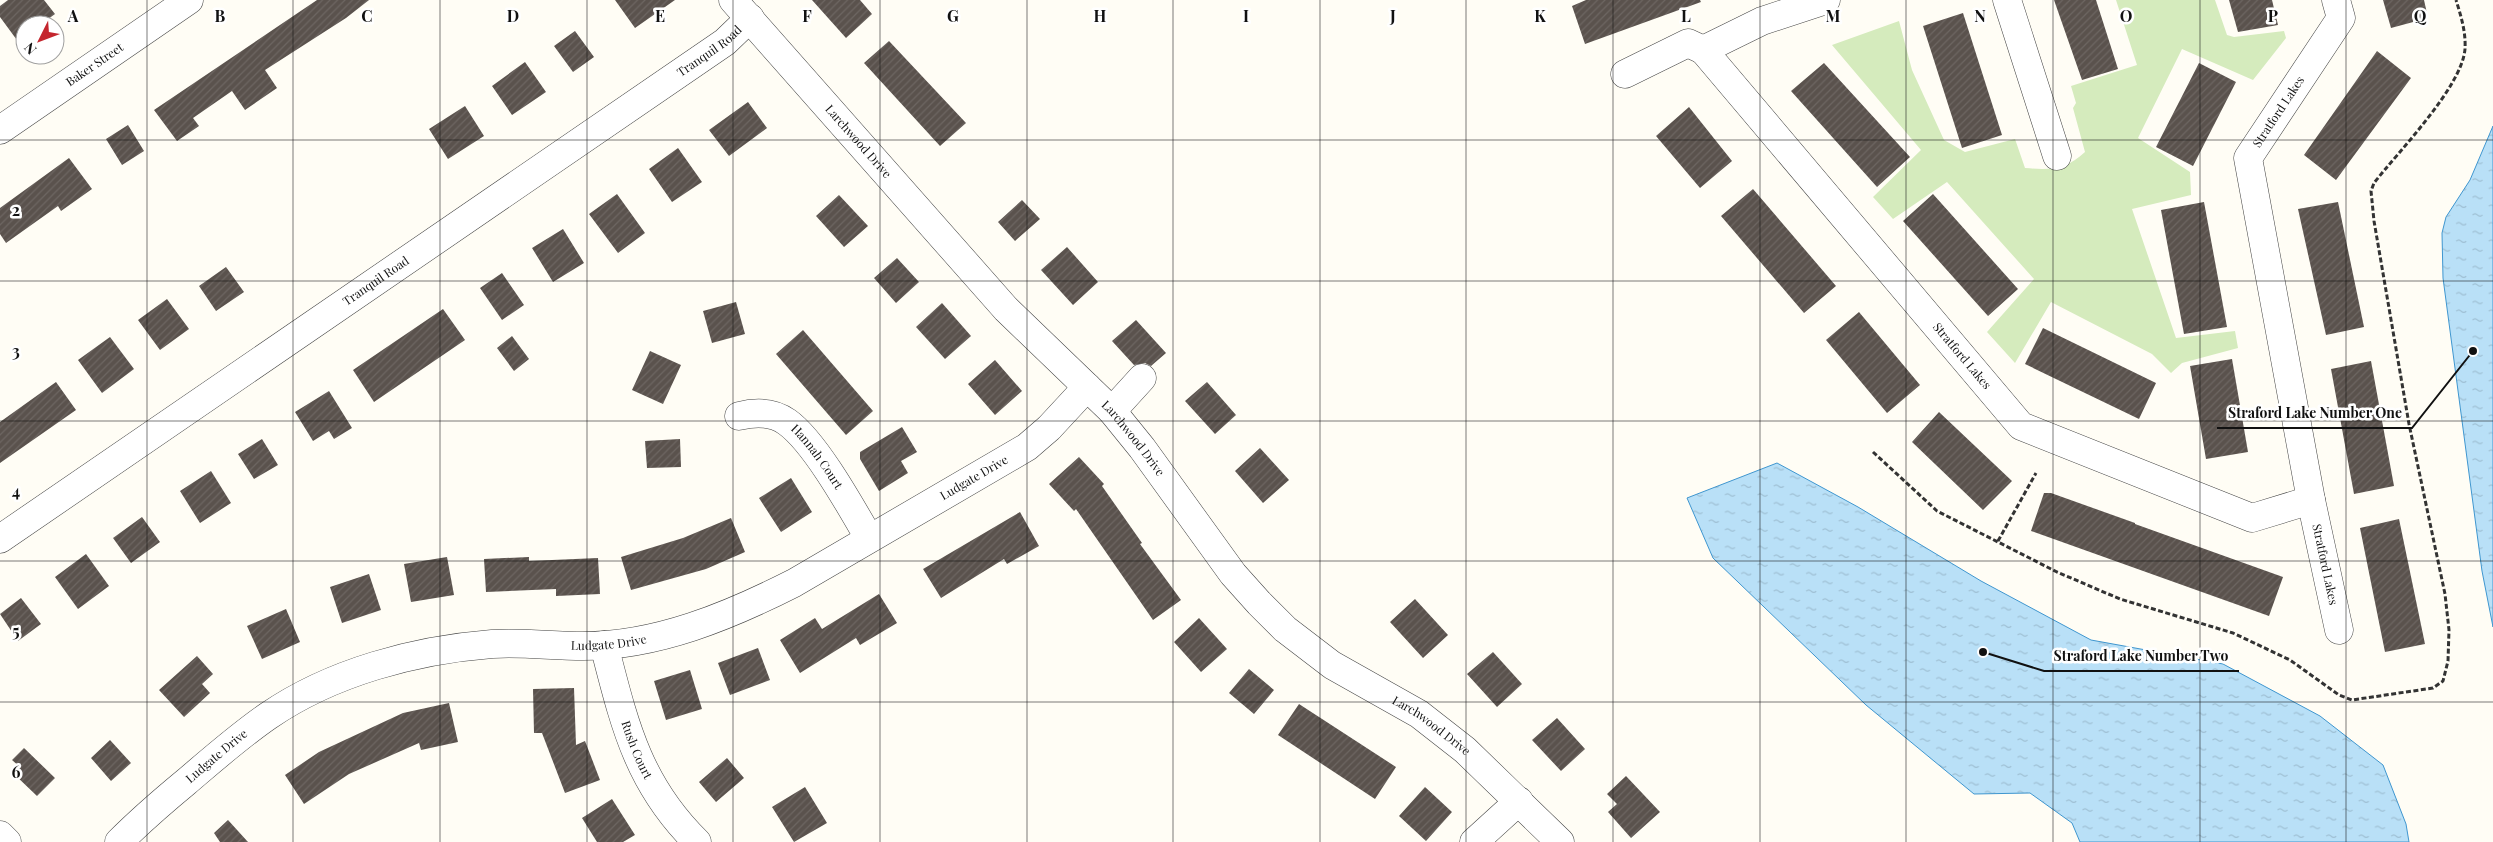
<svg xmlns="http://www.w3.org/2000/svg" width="2493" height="842" viewBox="0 0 2493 842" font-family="'Playfair Display',serif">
<defs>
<pattern id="water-ripples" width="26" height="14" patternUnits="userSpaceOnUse" patternTransform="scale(1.25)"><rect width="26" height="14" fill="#b9e0f7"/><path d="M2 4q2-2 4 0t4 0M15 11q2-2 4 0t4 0" fill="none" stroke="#9ebfd3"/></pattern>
<pattern id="building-hatch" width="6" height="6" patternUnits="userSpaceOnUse" patternTransform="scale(1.25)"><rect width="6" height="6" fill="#5a524d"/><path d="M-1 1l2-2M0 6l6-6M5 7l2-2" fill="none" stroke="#6d6662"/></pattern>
</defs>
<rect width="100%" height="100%" fill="#fffdf5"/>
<path fill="#d5ebbd" d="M2116 0H2215L2227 35 2234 37 2284 31 2286 38 2253 80 2182 49 2138 138 2190 172 2191 195 2132 209 2176 338 2235 331 2238 348 2182 363 2171 373 2152 354 2051 302 2015 363 1987 332 2034 279 1947 182 1893 219 1873 197 1921 150 1832 45 1899 21 1912 70 1944 140 1965 152 2015 139 2025 168C2050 170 2066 170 2085 152L2073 108 2076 103 2071 86 2137 65Z"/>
<path fill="url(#water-ripples)" stroke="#3f96cf" d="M2493 126V627L2482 571 2443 278 2442 233 2446 217 2470 180Z
M1777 463 1858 507 1981 581 2091 640 2223 664 2320 716 2383 765 2406 824 2409 842H2080L2072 823 2030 793 1974 794 1866 705 1713 558 1687 498Z"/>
<path fill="url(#building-hatch)" d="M8 0H44L55 14 40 25H25V51L0 17V6Z
M317 0H369L346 18 265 70 277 88 245 110 232 91 193 118 199 126 177 141 154 110Z
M615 0H675L635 28Z
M812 0H860L872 14 846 38Z
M1586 0H1700L1701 2 1585 44 1572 6Z
M2054 0H2096L2118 69 2082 80Z
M2229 0H2272L2278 25 2238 32Z
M2383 0H2424L2428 18 2391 28Z
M1963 13 2002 135 1962 148 1923 26Z
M575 31 594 57 573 72 554 46Z
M889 41 966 123 940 146 864 63Z
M2377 51 2411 78 2336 180 2304 155Z
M525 62 546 92 512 115 492 86Z
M1824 63 1910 157 1877 187 1791 91Z
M2199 63 2236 82 2193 166 2156 147Z
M748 102 767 128 729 156 709 130Z
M465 106 484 136 448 159 429 129Z
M1689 107 1732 161 1700 188 1656 136Z
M128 125 144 151 122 165 106 139Z
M678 148 702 182 672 202 649 169Z
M69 158 92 189 61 211 58 206 6 243 0 234V208Z
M1753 189 1836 286 1804 313 1721 216Z
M617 194 645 233 618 253 589 214Z
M1933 194 2018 289 1988 316 1903 221Z
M839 195 868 226 844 247 816 216Z
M1022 200 1040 219 1015 241 998 222Z
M2204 202 2227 327 2184 334 2161 210Z
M2338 202 2364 327 2326 335 2298 209Z
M563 229 584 263 553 282 532 248Z
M1067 247 1098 282 1073 305 1041 270Z
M897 258 919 282 896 303 874 278Z
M226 267 244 292 216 311 199 286Z
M502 273 524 305 502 320 480 288Z
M167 299 189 329 160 350 138 320Z
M736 302 745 334 712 343 703 311Z
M942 303 971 336 945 359 916 327Z
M443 309 465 340 374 402 353 370Z
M1859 312 1920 385 1887 413 1826 340Z
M1136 320 1166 353 1151 366 1145 363 1134 365 1112 341Z
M2043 328 2156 383 2139 419 2025 364Z
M803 330 873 411 846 435 776 354Z
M512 336 529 359 514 371 497 348Z
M110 337 134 369 102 393 78 360Z
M650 351 681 365 663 404 632 390Z
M2232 359 2248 452 2206 459 2190 366Z
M995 360 1022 391 995 415 968 384Z
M2371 361 2394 486 2354 494 2331 369Z
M56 382 76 410 0 463V422Z
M1207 382 1236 415 1215 434 1185 401Z
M329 391 352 428 334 439 329 431 313 441 295 412Z
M1939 412 2012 481 1983 510 1912 442Z
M902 427 917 452 901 461 908 473 879 491 860 459V452Z
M262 439 278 465 254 479 238 454Z
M680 439 681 467 647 468 645 441Z
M1260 448 1289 480 1263 503 1235 471Z
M1079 457 1104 484 1102 486 1142 543 1140 544 1181 600 1153 620 1076 509 1074 511 1049 484Z
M211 471 231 503 200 523 180 491Z
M791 478 812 512 781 532 759 498Z
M2044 493H2051L2135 523V524L2283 577 2269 616 2031 531Z
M1020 512 1039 546 1007 564 1004 559 941 598 923 569Z
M142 517 160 542 131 563 113 538Z
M731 518 745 552 706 569 631 590 621 557 683 538Z
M2399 519 2425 644 2385 652 2360 528Z
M86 554 109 586 78 609 55 577Z
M447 557 454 595 411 602 404 564Z
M529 557V561L598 558 600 594 556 596V589L486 592 484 559Z
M369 574 381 610 342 623 330 587Z
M879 594 897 623 860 645 856 638 800 673 780 640 815 618 822 629Z
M21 598 41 624 18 641 0 614Z
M1415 599 1448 635 1423 658 1390 622Z
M286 609 300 642 262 659 247 626Z
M1199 618 1227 649 1201 672 1174 642Z
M758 648 770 680 730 695 718 663Z
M1493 652 1522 684 1497 707 1467 674Z
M197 656 213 674 202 684 210 693 184 717 159 690Z
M1249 669 1274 690 1254 714 1229 693Z
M690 670 702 709 666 720 654 681Z
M574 688 576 745 585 741 600 780 565 793 542 733H534L533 689Z
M449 703 458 742 421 750 419 743 349 774 304 804 285 775 319 752 403 713Z
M1299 704 1396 767 1375 799 1278 735Z
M1557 718 1585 749 1561 771 1532 740Z
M110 740 131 763 111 781 91 758Z
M24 748 55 778 37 796 14 774 20 767 12 760Z
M727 758 744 778 716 802 699 782Z
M1626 776 1660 812 1631 838 1608 812 1617 804 1607 794Z
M805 787 827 823 794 842 772 807Z
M1425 787 1452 812 1426 841 1399 816Z
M612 799 635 835 623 842H597L582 818Z
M228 820 248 842H220L214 833Z"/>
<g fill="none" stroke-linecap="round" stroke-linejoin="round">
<defs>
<g id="minor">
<path id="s1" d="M733 0 1006 309 1112 411 1142 448 1233 574 1259 603 1285 629 1332 665 1419 714 1465 750 1560 842"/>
<path id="s2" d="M1826 0 1762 21 1703 50 2021 426 2252 518 2311 500 2248 158 2341 18 2336 0"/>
<path d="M2007 0 2057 156"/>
<path d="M1625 74 1688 43 1703 50"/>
<path id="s3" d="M0 130 189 0"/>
<path d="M1112 411 1142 378"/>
<path id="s4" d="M739 416C755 412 773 412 787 422 815 442 851 507 869 538"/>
<path id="s5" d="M2311 500 2339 630"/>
<path id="s6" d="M0 539 725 42 750 18"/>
<path id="s7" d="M604 645C624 722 637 783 697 842"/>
<path d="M0 835 7 842"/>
<path id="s8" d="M119 842C140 821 163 801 186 782 213 759 239 736 268 716 332 672 415 650 492 644 522 642 552 646 583 646 657 646 729 616 794 583L1027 447 1049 428 1087 387"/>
<path d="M1474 842 1519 801"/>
</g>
</defs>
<use href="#minor" stroke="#444" stroke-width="29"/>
<path stroke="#333" stroke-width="3" stroke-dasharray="5 2.5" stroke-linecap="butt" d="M1873 452 1937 511 2057 572 2120 599 2233 633 2290 660 2339 695 2352 700 2433 688 2443 681 2448 661 2449 630 2445 594 2409 424 2374 221 2371 191 2374 183C2398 152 2462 87 2465 49 2466 32 2461 16 2456 0
M1998 541 2036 473"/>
<use href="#minor" stroke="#fff" stroke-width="28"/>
</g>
<path fill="none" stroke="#111" stroke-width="1" stroke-opacity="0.55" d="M147 0V842M293 0V842M440 0V842M587 0V842M733 0V842M880 0V842M1027 0V842M1173 0V842M1320 0V842M1466 0V842M1613 0V842M1760 0V842M1906 0V842M2053 0V842M2200 0V842M2346 0V842M0 140H2493M0 281H2493M0 421H2493M0 561H2493M0 702H2493"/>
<g text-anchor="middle" stroke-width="5" stroke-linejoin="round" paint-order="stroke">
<g font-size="12" fill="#111" stroke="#fff">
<text dy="4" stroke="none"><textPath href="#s6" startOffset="861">Tranquil Road</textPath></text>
<text dy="4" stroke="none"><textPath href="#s3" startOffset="115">Baker Street</textPath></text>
<text dy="4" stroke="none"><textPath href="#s2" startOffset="1339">Stratford Lakes</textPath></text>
<text dy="4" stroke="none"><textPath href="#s1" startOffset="189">Larchwood Drive</textPath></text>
<text dy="4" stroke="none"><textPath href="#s6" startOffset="456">Tranquil Road</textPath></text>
<text dy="4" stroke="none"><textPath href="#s2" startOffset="534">Stratford Lakes</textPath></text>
<text dy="4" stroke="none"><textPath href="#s1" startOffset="594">Larchwood Drive</textPath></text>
<text dy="4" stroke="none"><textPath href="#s4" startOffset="96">Hannah Court</textPath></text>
<text dy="4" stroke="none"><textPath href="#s8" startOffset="955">Ludgate Drive</textPath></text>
<text dy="4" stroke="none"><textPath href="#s5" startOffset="66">Stratford Lakes</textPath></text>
<text dy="4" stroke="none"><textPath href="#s8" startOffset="550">Ludgate Drive</textPath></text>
<text dy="4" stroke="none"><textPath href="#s1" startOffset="1014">Larchwood Drive</textPath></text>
<text dy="4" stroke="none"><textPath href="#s7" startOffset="110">Rush Court</textPath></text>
<text dy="4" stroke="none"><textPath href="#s8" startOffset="130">Ludgate Drive</textPath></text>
</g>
</g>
<g font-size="16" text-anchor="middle" font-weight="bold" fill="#111" stroke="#fff" stroke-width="5" stroke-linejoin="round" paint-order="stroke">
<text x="73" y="22">A</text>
<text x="220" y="22">B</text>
<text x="367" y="22">C</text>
<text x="513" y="22">D</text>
<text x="660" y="22">E</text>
<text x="807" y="22">F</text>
<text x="953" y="22">G</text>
<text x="1100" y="22">H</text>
<text x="1246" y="22">I</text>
<text x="1393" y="22">J</text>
<text x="1540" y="22">K</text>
<text x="1686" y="22">L</text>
<text x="1833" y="22">M</text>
<text x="1980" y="22">N</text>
<text x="2126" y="22">O</text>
<text x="2273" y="22">P</text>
<text x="2420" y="22">Q</text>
<text x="16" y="216">2</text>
<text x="16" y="357">3</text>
<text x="16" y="497">4</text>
<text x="16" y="637">5</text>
<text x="16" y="778">6</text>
</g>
<path fill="none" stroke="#111" stroke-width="2" d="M2473 351L2412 428H2217M1983 652L2044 671H2239"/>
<g fill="#111" stroke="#fff" stroke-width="2">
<circle cx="2473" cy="351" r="5"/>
<circle cx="1983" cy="652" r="5"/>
</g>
<g font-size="14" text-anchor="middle" font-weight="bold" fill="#111" stroke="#fff" stroke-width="5" stroke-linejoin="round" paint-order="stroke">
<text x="2315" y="418">Straford Lake Number One</text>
<text x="2141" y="661">Straford Lake Number Two</text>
</g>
<g transform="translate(40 40) rotate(228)"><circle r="24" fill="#ffffff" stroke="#a0a0a0"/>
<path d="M0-4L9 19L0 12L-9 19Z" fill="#c4262e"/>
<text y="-8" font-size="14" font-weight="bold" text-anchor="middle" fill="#111111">N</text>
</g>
</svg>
